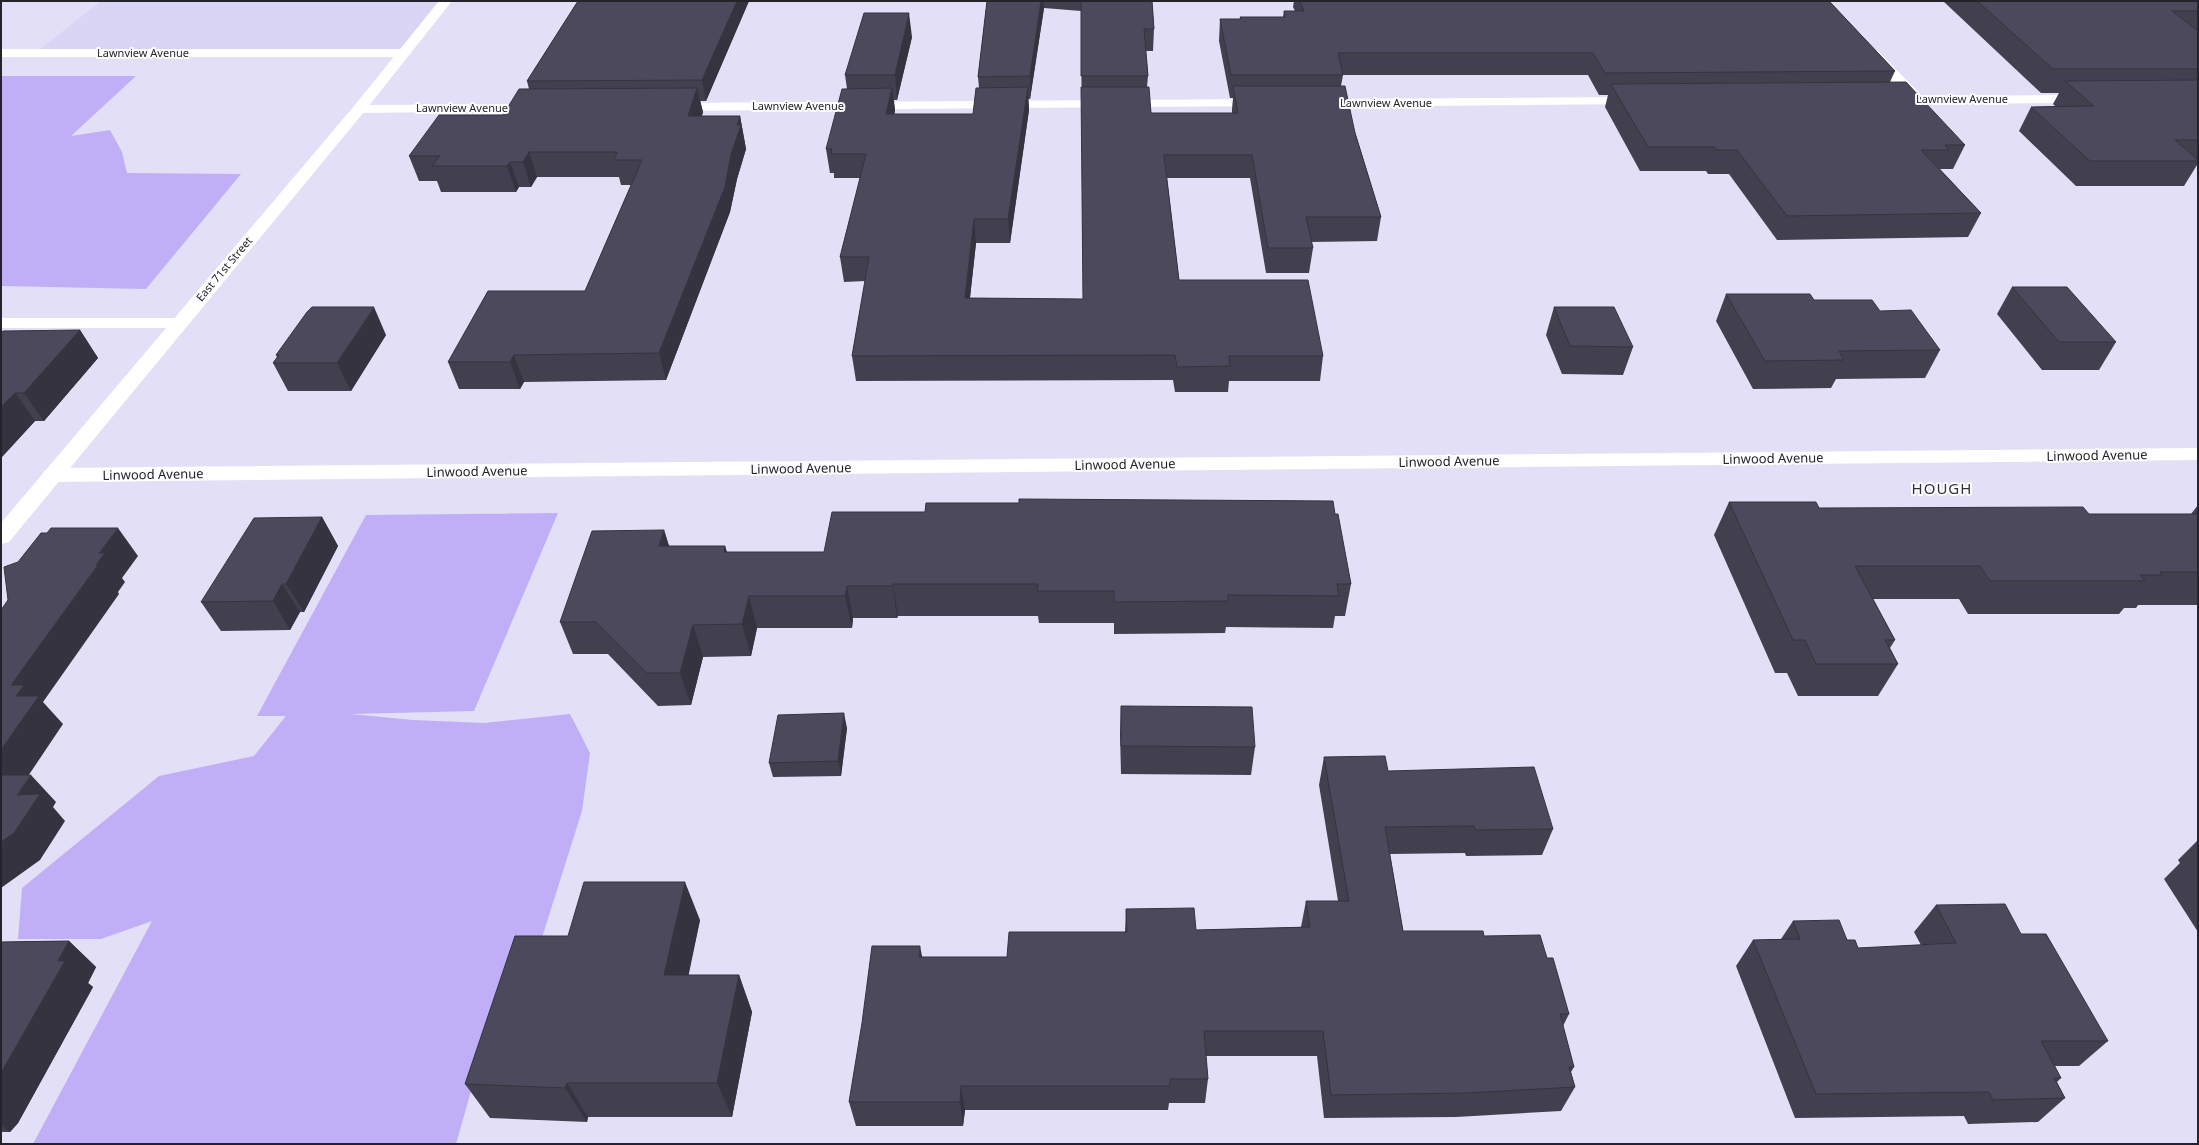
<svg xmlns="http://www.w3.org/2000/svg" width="2199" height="1145" viewBox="0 0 2199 1145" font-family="'Noto Sans',sans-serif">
<rect width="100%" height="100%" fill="#e3dff7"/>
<path fill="#dbd5f5" d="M101 1H446L405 53H35Z"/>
<path fill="#c0aff7" d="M1 76H136L71 136 110 130 122 152 127 173 241 174 146 289 1 286Z
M558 513 474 711 351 714 413 720 484 723 570 714 590 753 582 811 539 947 509 957 456 1144H33L152 921 101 939H18L22 888 159 776 254 756 286 716H257L366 515Z"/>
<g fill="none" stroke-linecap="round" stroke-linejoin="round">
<path fill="#fff" fill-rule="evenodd" d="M1 49H405L412 53 405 57H1Z
M1873 50 1878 51 1922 96 2085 95 2092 99 2085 103 1893 104 1888 103 1886 100 1888 97 1906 96 1868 57 1866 54 1868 51Z
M1637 97 1642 98 1644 101 1642 104 1319 107 1312 103 1319 99Z
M1263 99 1270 103 1268 106 671 111 666 110 664 107 666 104 671 103Z
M537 104 542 105 544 108 542 111 359 113 354 112 352 109 354 106 359 105Z
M1 318H179L185 319 188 323 185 327 179 328H1Z
M2198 448V460L52 482 45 480 42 475 45 470 52 468Z"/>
<path fill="#fff" fill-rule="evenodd" d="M439 1H452L364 112 9 542 1 544V523L354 106Z"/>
</g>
<path fill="#423f4f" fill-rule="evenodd" d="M578 1H749L706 101H700L703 112 702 116H740L746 149 737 179 730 212 666 380 524 382 520 389H459L448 362 585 291 631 185H621L619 177H537L531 187H519L516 192H441L437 181H419L409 156 503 115 529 89 527 81Z
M987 1H1152L1154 29 1153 51H1146L1148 76 1147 87 1151 113H1232V109L1233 98H1230L1219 41 1220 19H1240V17H1283L1284 11H1295L1293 7 1294 1H1829L1895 71 1890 82 1965 145 1953 169H1940L1981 213 1968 237 1777 240 1729 174H1708L1706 171H1640L1605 107 1608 95H1599L1588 75H1343L1341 86 1381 217 1377 241 1311 242 1313 248 1309 273H1266L1250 178H1167L1179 280 1323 356 1320 381H1229L1228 392H1175L1173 380 856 381 852 356 865 281 844 282 840 257 860 178H834V173H830L826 149 847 89 845 75 912 37 897 100H894L895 111 894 114H973L979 88 978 77ZM1044 8 1081 11 1083 299 970 298 976 243H1010L1029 110 1028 99H1030Z
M1943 1H2198V165H2197L2184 186H2076L2019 131 2031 107 2055 106 2053 104 2059 93H2041Z
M2012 287 2116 342 2099 370H2042L1997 314Z
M1726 294 1814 300 1880 311 1940 350 1925 378 1836 379 1831 388 1753 389 1716 321Z
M1554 307 1633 347 1623 375 1562 374 1546 335Z
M80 330 98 358 44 421H35L1 458V333Z
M386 335 351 391H288L273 363 277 357 276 355Z
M1729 502 1819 508 2089 514H2191L2198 505V605H2138L2136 608H2124L2119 614H1968L1959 599H1873L1895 640 1890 648 1898 664 1878 696H1798L1787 673H1775L1714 535Z
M1335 514 1351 584 1345 616H1335L1333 628 1226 627 1225 633 1114 634V623H1039L1038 616H898L897 618H853L852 628H757L751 656 703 657 691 705 658 706 608 654H573L560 622 664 530 669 546H725L727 552H824Z
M322 517 338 546 304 612H300L290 630 221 631 201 602Z
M1121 706 1255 747 1251 775 1121 774 1120 734Z
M847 728 841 776 773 777 769 763Z
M1324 757 1388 771 1553 829 1542 855 1466 856 1465 853 1390 854 1403 931 1484 936 1547 958 1569 1014 1563 1026 1574 1067 1571 1072 1575 1087 1561 1111 1456 1117 1324 1118 1317 1056H1206L1208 1079 1205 1103H1169L1168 1110H965L963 1126H856L849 1102 923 957H1007L1125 932 1126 909 1196 930 1301 927 1306 901H1338L1319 785Z
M2198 840V932L2164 879 2180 863 2178 860Z
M1936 905 2021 934 2108 1041 2079 1066H2055L2061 1078 2057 1082 2065 1098 2038 1122 1968 1124 1964 1116 1795 1118 1736 966 1753 940 1781 939 1793 921 1847 940 1858 948 1921 945 1914 932Z
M700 920 688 975H739L752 1012 732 1117H588L587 1122 490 1118 465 1084 568 936Z
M69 941 96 967 88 983 93 987 18 1123 10 1132H1V942Z"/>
<path fill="#363340" d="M737 1H749L706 101 702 80Z
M1041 1H1043L1044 8 1030 99V76Z
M909 13 912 37 897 100 895 75Z
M1028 87 1029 110 1010 243 1008 219Z
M697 88 703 112 693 140 688 116Z
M892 88 895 111 889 137 886 114Z
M740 116 746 149 737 179 730 212 666 380 659 353Z
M529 152 537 177 531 187 523 162Z
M510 162 519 187 516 192 507 166Z
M974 219 976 243 967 324 965 298Z
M374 307 386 335 351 391 337 363Z
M80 330 98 358 44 421 24 393Z
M514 355 524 382 520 389 510 362Z
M15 393 35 421 1 458V407Z
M322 517 338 546 304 612 286 584Z
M118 528 138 556 122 578 125 582 118 592 119 594 43 702 63 724 14 797 1 790V750L11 685 96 565 99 553Z
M664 530 674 562 659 546Z
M725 546 734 578 724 552Z
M282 584 300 612 290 630 273 601Z
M893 584 898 616 897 618 893 586Z
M847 586 853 618 852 628 845 596Z
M749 596 757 628 751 656 742 624Z
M693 625 703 657 691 705 680 673Z
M844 713 847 728 841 776 838 761Z
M31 775 56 802 53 807 65 821 40 860 1 888V842L17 795Z
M685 882 700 920 681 1012 664 975Z
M69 941 96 967 88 983 93 987 18 1123 10 1132 1 1125V1073L58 961Z
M920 946 925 971 919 957Z
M739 975 752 1012 732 1117 717 1083Z
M567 1083 588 1117 587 1122 565 1088Z
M961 1086 965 1110 963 1126 960 1102Z"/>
<path fill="#4d495c" stroke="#363340" d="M578 1H737L702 80 527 81Z
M987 1H1041L1030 76 978 77Z
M1081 1H1152L1154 29H1144L1148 76H1081Z
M1300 1H1829L1895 71 1605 73 1593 53H1338L1343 75H1231L1220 19H1241L1240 17H1285L1284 11H1304Z
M1977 1H2198V11H2172L2198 31V69H2053Z
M864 13H909L895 75H845Z
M2198 80V140H2175L2198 160V161H2090L2031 107 2094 106 2065 81Z
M1906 82 1965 145H1945L1949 150H1921L1981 213 1787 216 1737 150H1716L1714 147H1648L1611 84Z
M1233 86H1345L1355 133 1381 217H1306L1313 248H1268L1252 155H1164L1179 280H1308L1323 356H1229L1230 366 1177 367 1175 355 852 356 869 257H840L866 154H831L832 149H826L842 89 892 88 886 114H973L976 88 1028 87 1008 219H974L965 298 1083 299 1081 87H1149L1151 113H1238Z
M697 88 688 116H740L737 125H741L731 154 725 187 659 353 514 355 510 362H448L488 291H585L642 160H614L617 152H529L523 162H510L507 166H432L440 156H409L439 115H503L519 89Z
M2012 287H2067L2116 342H2059Z
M1726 294H1810L1814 300H1872L1880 311 1911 310 1940 350 1839 351 1844 360 1765 361Z
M312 307H374L337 363H273L279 355H276L307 312Z
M1554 307H1614L1633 347 1570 346Z
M80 330 24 393H15L1 407V333L3 331Z
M1019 499 1333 501 1335 514H1338L1351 584H1337L1339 596 1228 595V601L1114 602V591H1037L1038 584H893V586H847L845 596H749L742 624 693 625 680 673H647L596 622H560L592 531 664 530 659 546H725L724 552H824L832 512H925L926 503H1019Z
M1729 502H1816L1819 508 2083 507 2089 514H2198V572H2160L2162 575H2140L2145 581H1990L1980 566H1855L1895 640H1885L1898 664H1816L1805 640H1793Z
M322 517 286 584H282L273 601 201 602 254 518Z
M51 528H118L99 553H105L96 565H98L11 685H24L16 696H39L1 750V610L8 600 4 567 18 562 41 533H47Z
M1121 706 1252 707 1255 747 1121 746Z
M844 713 838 761 769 763 778 715Z
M1385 756 1388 771 1534 767 1553 829 1475 830 1474 826 1385 827 1403 931H1483L1484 936 1540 935 1547 958H1553L1569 1014H1560L1574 1067H1569L1575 1087 1467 1093 1331 1095 1323 1031H1204L1208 1079H1170V1086H961L960 1102H849L862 1023 872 946H920L919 957H1007L1009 932H1127L1126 909 1194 908 1196 930 1310 927 1306 901H1349L1324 757Z
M1 775H31L17 795 40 794 14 833 1 842Z
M584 882H685L664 975H739L717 1083H567L565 1088 465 1084 515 936H568Z
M2005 904 2021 934H2046L2108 1041H2041L2061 1078H2054L2065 1098 1993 1100 1989 1092 1816 1094 1753 940 1800 939 1793 921 1839 920 1847 940H1855L1858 948 1956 943 1936 905Z
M69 941 58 961H65L1 1073V942Z"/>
<g text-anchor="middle" stroke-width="4" stroke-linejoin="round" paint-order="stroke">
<g font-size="11" fill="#24222b" stroke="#fff">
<text x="143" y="57">Lawnview Avenue</text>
<text x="1962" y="103">Lawnview Avenue</text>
<text x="1386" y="107">Lawnview Avenue</text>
<text x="798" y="110">Lawnview Avenue</text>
<text x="462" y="112">Lawnview Avenue</text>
<text transform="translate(224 269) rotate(-50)" y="4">East 71st Street</text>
</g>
<g font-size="13" fill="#24222b" stroke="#fff">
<text transform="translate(2097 455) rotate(-1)" y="5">Linwood Avenue</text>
<text transform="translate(1773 458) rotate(-1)" y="5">Linwood Avenue</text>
<text transform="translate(1449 461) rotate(-1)" y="5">Linwood Avenue</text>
<text transform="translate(1125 464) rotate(-1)" y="5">Linwood Avenue</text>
<text transform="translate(801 468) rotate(-1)" y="5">Linwood Avenue</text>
<text transform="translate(477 471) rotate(-1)" y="5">Linwood Avenue</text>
<text transform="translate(153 474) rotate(-1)" y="5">Linwood Avenue</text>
</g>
<g font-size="15" letter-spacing="1" fill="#322e40" stroke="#fff">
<text x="1942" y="494">HOUGH</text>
</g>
</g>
<rect width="2199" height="1145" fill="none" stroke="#24222b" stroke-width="4"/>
</svg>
